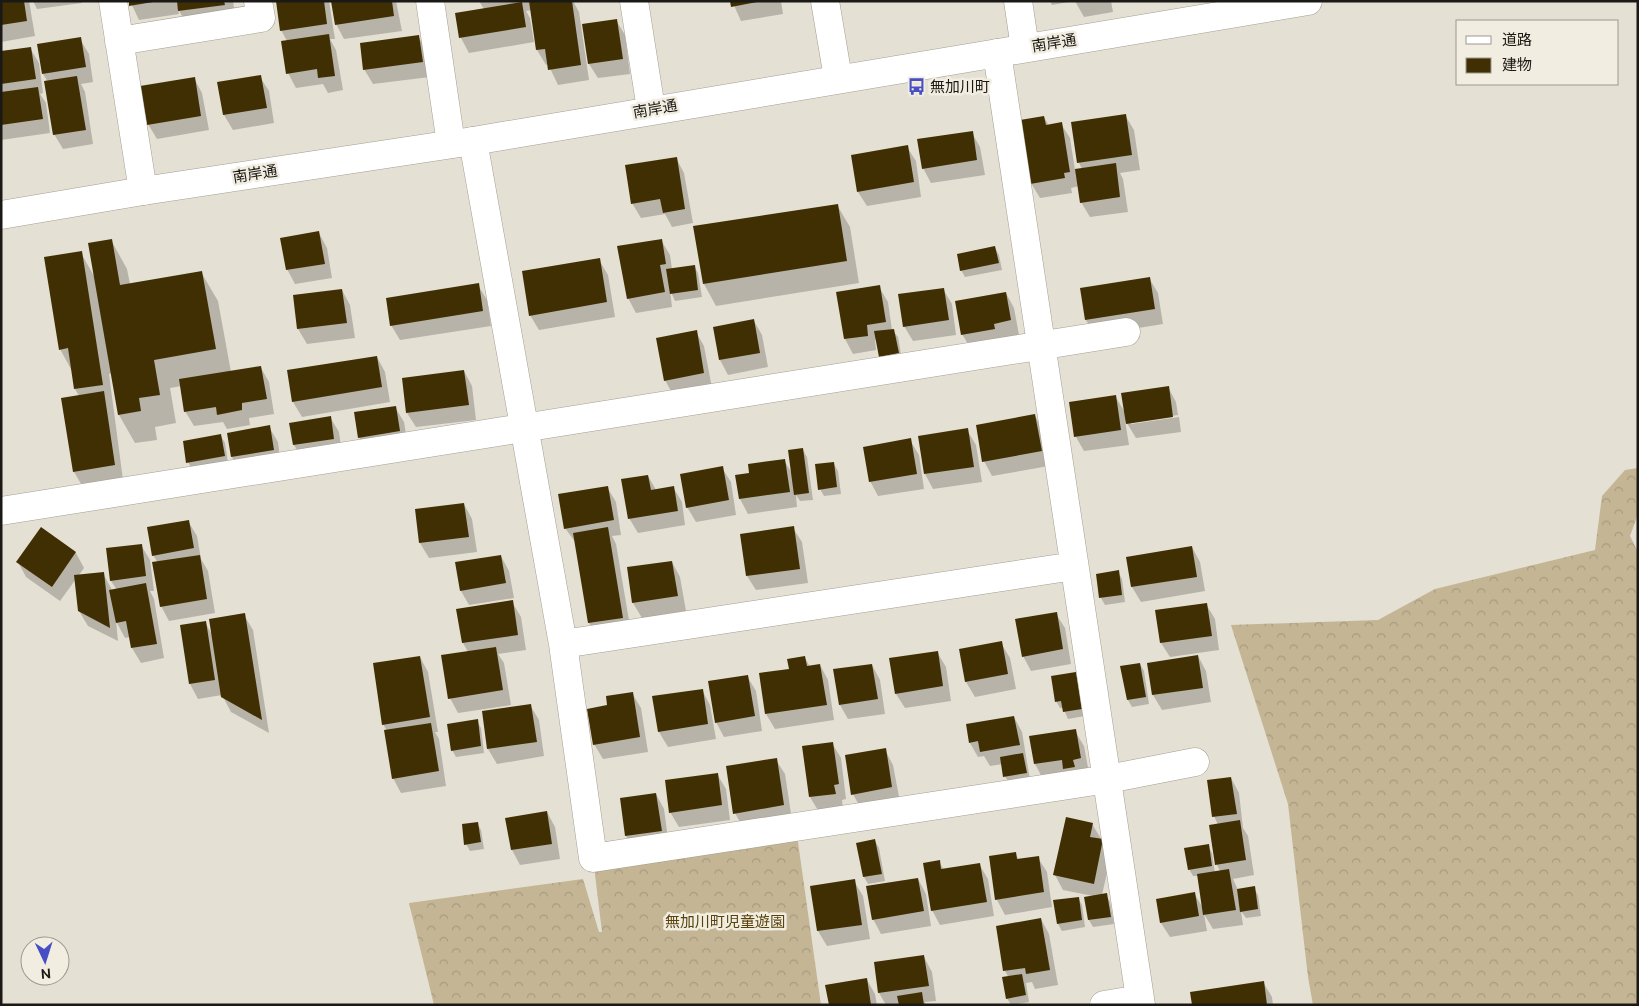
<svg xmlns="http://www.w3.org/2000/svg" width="1639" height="1006" viewBox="0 0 1639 1006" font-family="Ubuntu,'Noto Sans JP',sans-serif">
<defs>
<pattern id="forest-crowns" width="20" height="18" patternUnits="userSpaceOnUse" patternTransform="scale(1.25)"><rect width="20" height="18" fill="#c4b594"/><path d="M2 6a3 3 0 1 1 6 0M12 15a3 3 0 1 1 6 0" fill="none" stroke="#a89b7f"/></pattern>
</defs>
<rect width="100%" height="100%" fill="#e5e0d4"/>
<path fill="url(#forest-crowns)" d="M1638 468V514L1630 536 1638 552V1005H1313L1308 977 1288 804 1231 625 1378 620 1435 589 1595 550 1602 496 1625 470Z
M796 828 821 1005H434L409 903 583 879 599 932H602L593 858Z"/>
<path fill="#0003" d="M1 1H29L35 36 1 42Z
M33 1H81L82 3 37 9Z
M130 1H233L237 27 192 33 178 9 179 14 139 20Z
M277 1H329L335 39H330L336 50 343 90 328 93 323 84 296 88 288 73 287 41 281 30Z
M332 1H396L402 31 344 39 336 24Z
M479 1H573L579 12 589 80 558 85 548 64 546 65 537 50 532 10 526 11 530 18 534 42 469 53 461 38 457 14 484 9Z
M732 1H781L783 14 741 21Z
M1050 1H1074L1052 5Z
M1075 1H1111L1113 12 1084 17Z
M616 20 625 35 630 74 598 78 589 64Z
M418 36 427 51 430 77 373 84 364 69Z
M80 39 89 54 93 82 81 84 85 92 93 144 63 149 54 134 48 82 43 74Z
M30 48 39 63 43 93 40 94 46 103 50 133 1 140V53Z
M260 77 269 91 274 123 233 130 224 115 219 83Z
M194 78 202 93 209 130 157 139 148 124Z
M1125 115 1134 130 1140 170 1120 173 1123 179 1128 212 1090 217 1081 202 1079 186 1071 188 1072 193 1040 198 1031 183 1044 117 1049 126 1061 124 1070 138 1075 170 1082 169 1079 163Z
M972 133 980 147 985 175 931 183 923 168Z
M907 147 916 161 921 197 867 206 858 192Z
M676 158 684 173 693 223 672 227 665 214 641 218 632 203Z
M837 205 850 227 859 283 716 306 704 284Z
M319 233 327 248 332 278 295 284 287 269Z
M111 240 127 269 130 284 201 272 218 301 231 372 261 368 269 382 274 414 249 418 250 425 227 429 223 422 194 426 185 411 182 386 170 388 176 423 155 427 157 440 135 443 119 415 112 373 109 374 123 480 83 487 74 472 79 396 75 389 72 371 60 349 81 253 94 276Z
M661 240 670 255 672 269 694 266 698 273 702 297 675 301 670 290 672 307 636 313 628 298Z
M995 248 999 255 1002 270 965 277 961 270Z
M599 260 608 275 615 317 539 330 530 315Z
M1149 278 1158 293 1163 324 1095 335 1086 320 1081 289Z
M478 285 487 300 491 326 400 340 391 325Z
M879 287 888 302 892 330 898 337 902 360 884 363 880 356 877 339 875 340 876 350 853 354 845 339Z
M943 289 952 304 956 335 913 341 904 326Z
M342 290 350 305 355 338 307 344 298 329 294 297Z
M1006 293 1014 308 1019 335 971 349 962 334Z
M754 321 762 335 768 367 728 375 720 360Z
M696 332 704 346 712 388 673 395 665 380Z
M377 357 385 372 390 402 302 417 293 402 289 371Z
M464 371 472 386 476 420 416 427 407 413Z
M1168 387 1176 402 1178 415 1131 422V424L1179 417 1181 432 1136 438 1125 420 1129 445 1084 451 1076 437 1115 396 1126 414Z
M395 407 404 422 408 446 368 452 359 437Z
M1035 416 1043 430 1049 466 992 476 984 461Z
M330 417 339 432 342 454 303 460 294 445 290 424Z
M269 427 278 442 281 465 240 472 232 457 228 434Z
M967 430 976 445 982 482 933 489 925 474Z
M221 436 225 443 228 463 192 469 188 462Z
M910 440 919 455 924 489 878 496 870 481Z
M803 450 807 457 813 500 800 501 796 495 797 507 748 514 740 499 737 476 751 474 784 460 793 475Z
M834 464 838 471 841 494 824 496 820 489Z
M722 468 731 482 736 515 696 522 687 507Z
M648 476 656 490 673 487 682 502 685 525 638 533 629 518Z
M607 487 616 502 621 535 612 536 616 544 631 632 598 638 589 623 576 543 565 528Z
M464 504 472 519 477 552 429 558 420 543 416 510Z
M188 521 197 536 201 559 208 571 215 613 169 621 161 606 158 563 153 555Z
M793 528 802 542 808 583 756 590 747 576Z
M42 529 76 553 84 568 79 575 103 573 112 590H117L111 581 141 545 150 560 154 591H150L154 599 164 658 141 663 132 648 130 637 125 638 116 621 118 641 88 626 79 611 76 579 60 601 26 577 18 562Z
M1192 547 1200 562 1205 591 1141 602 1132 587 1127 558Z
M501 556 509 571 514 598 469 605 461 591Z
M672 562 680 577 686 611 642 618 633 603 628 569Z
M1118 572 1122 579 1125 602 1105 605 1101 598 1097 575Z
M512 602 521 617 526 650 498 654 504 663 511 705 458 713 450 698 468 652 463 643 458 610Z
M1206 604 1215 619 1219 650 1170 657 1161 643Z
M1056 614 1065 628 1071 664 1031 671 1023 656Z
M244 615 253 630 269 733 231 712 222 695 198 699 190 684 205 622 212 635Z
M1001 643 1010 658 1016 689 975 697 966 682Z
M937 652 946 667 951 701 905 708 896 694Z
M1198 656 1206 671 1211 702 1162 710 1153 695 1148 664Z
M420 657 428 672 438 732H435L439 739 446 786 401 793 393 778 387 731 383 724Z
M805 658 810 667 820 665 828 680 834 720 775 729 766 714 760 675 790 670Z
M1140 664 1144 671 1149 704 1132 707 1128 700 1122 667Z
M872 665 880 680 885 714 848 719 840 705Z
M1075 673 1079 680 1085 716 1068 719 1063 708H1060L1056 701Z
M747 676 756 691 762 731 724 737 716 722Z
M702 690 710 705 716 739 668 747 659 732 654 698Z
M632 693 641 708 648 752 603 759 594 744 609 706Z
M530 705 539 720 544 756 497 764 488 749 483 712Z
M1014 717 1022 732 1030 780 1009 783 1005 776 1003 764 990 766 984 756 978 757 970 743Z
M477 721 481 728 484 753 456 757 452 750Z
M1075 731 1084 746 1089 773 1043 779 1035 764 1031 737Z
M832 743 841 758 846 799 842 800 843 808 819 812 810 797 803 747Z
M885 750 893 765 900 802 861 809 853 794Z
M776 760 785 774 792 820 743 828 735 813Z
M717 774 726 789 730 820 679 827 670 812Z
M1231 778 1239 793 1243 828 1248 836 1254 875 1233 879 1238 890 1254 888 1258 895 1261 916 1246 918 1241 911 1243 925 1213 929 1204 914 1207 931 1170 937 1161 923 1194 893 1203 908 1198 876H1193L1189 869 1208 846 1212 853 1215 873 1220 871 1217 865 1211 826 1218 825 1214 816Z
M656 794 664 809 669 846 635 851 626 836Z
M547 812 555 827 560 859 520 865 512 850 507 819Z
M477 823 481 830 484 849 470 851 466 844Z
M1092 824 1111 855 1102 895H1106L1110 902 1114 924 1093 927 1089 920 1085 898 1093 896 1063 890 1055 875Z
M875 841 879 848 885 881 868 884 864 877 858 844Z
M1015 853 1019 860 1038 858 1047 872 1052 907 1005 915 997 900Z
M939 862 944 870 979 864 988 879 994 916 940 925 932 910Z
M918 879 926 894 931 926 881 934 873 919Z
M854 881 863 896 870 939 827 946 818 931 811 887Z
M1078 898 1082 905 1085 927 1062 931 1058 924Z
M1041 919 1049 934 1058 985 1035 989 1032 982 1026 983 1029 1002 1011 1005 1007 998 1009 978 1005 971Z
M924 957 932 972 936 1001 925 1002 926 1005H886L879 993 875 963Z
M867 980 875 994 877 1005H830Z
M1263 982 1272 997 1273 1005H1193Z"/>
<path fill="#402f03" d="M1 1H24L27 21 1 25Z
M129 1H152L153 2 129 6Z
M177 1H224L225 5 178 11Z
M276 1H324L327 24 280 31Z
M331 1H392L394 16 335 25Z
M529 1H572L581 65 548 70 545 49 536 50Z
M730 1H757V2L731 7Z
M522 2 526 27 459 38 455 13Z
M617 19 623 59 588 64 582 24Z
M329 34 335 76 318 78 317 69 286 74 281 41Z
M419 35 423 62 363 70 360 43Z
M81 37 86 67 42 74 37 44Z
M31 47 36 79 1 84V51Z
M261 75 267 108 223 115 217 82Z
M77 76 86 130 53 135 44 81Z
M195 77 201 116 147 125 140 86Z
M38 87 43 119 1 125V92Z
M1126 114 1132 155 1077 163 1071 122Z
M1044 116 1046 125 1062 122 1070 172 1064 173 1065 178 1030 184 1020 120Z
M973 131 977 160 922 169 917 139Z
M908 145 914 182 857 192 851 155Z
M677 157 685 209 663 213 660 199 631 204 625 165Z
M1116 163 1120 197 1080 203 1075 169Z
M838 204 847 261 703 284 693 226Z
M319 231 325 264 286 270 280 238Z
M112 239 120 285 202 271 216 349 154 360 160 395 139 398 141 411 118 415 88 243Z
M662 239 666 264 660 265 665 292 627 299 617 246Z
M995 246 999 263 960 271 957 254Z
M82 251 103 385 74 389 68 348 59 350 44 257Z
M600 258 607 302 529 316 522 271Z
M695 265 698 290 670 294 666 269Z
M1150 277 1155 309 1085 320 1080 288Z
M479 283 483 311 390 326 386 298Z
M880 285 886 322 867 325 868 336 844 339 836 292Z
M944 288 949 320 903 327 898 294Z
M342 289 347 323 297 329 293 295Z
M1006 292 1011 320 994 324 995 329 961 335 955 301Z
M754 319 760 353 719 360 713 327Z
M894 329 899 353 879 357 874 331Z
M697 330 704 373 664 381 656 338Z
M377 356 382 387 292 402 287 370Z
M261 366 267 399 242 403V410L217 415 216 407 184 412 179 379Z
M464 370 469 405 406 413 402 378Z
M1169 386 1173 417 1126 424 1121 393Z
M104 391 115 465 73 472 61 398Z
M1116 395 1121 430 1074 437 1069 402Z
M396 406 400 431 358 438 354 412Z
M1035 414 1042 451 982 462 976 425Z
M331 416 334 439 293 445 289 423Z
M270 425 274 450 231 457 227 433Z
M968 428 974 467 924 474 918 436Z
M221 434 225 456 186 463 183 441Z
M911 438 917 474 869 482 863 447Z
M803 448 809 493 794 495 788 450Z
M785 459 790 492 739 499 735 475 749 473 748 464Z
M834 462 837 487 818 490 815 464Z
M723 466 729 500 686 508 680 474Z
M648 475 651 490 674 486 678 511 628 519 621 479Z
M608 486 614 520 564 529 558 494Z
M464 503 469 537 419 543 415 509Z
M189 520 194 548 152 556 147 527Z
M794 526 800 569 746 576 740 534Z
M41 527 76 552 52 587 16 562Z
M608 527 623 618 588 623 573 533Z
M142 544 146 576 110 581 106 548Z
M1192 546 1197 577 1131 587 1126 557Z
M200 555 207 599 160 607 152 562Z
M501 555 506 583 460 591 455 562Z
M672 561 678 596 632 603 627 567Z
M1119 570 1122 595 1099 598 1096 574Z
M104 572 110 628 78 611 74 575Z
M146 583 157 644 131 648 126 621 116 623 109 590Z
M513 600 518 635 462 643 456 609Z
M1207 603 1212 636 1160 643 1155 610Z
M1057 612 1063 649 1022 657 1015 619Z
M245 613 262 720 221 697 209 619Z
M206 621 215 680 189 684 180 625Z
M1002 641 1008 674 965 682 959 649Z
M496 647 503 690 448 699 441 655Z
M938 651 943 686 895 694 889 658Z
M1198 655 1203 688 1152 695 1147 663Z
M420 656 430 717 382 725 373 663Z
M805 656 807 666 820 664 827 705 765 714 759 673 789 669 787 659Z
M1140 663 1146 697 1127 700 1120 666Z
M872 664 878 699 839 705 833 669Z
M1076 672 1082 709 1063 712 1061 701 1055 702 1051 676Z
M748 675 755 716 715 723 708 681Z
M703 689 708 724 658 732 652 696Z
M633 692 640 737 593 745 587 709 607 705 606 696Z
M531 704 537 742 487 749 482 711Z
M1014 716 1020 745 980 752 978 741 969 743 966 724Z
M478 719 481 746 451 751 447 724Z
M431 723 439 771 392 779 384 730Z
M1076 729 1081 758 1073 760 1075 767 1063 769 1062 760 1034 764 1029 736Z
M833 742 839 784 834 785 836 794 809 797 802 746Z
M886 748 892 787 851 795 845 755Z
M1023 753 1027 773 1003 777 1000 757Z
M777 758 784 805 733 814 726 766Z
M718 773 722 805 669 813 665 780Z
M1231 777 1237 814 1212 817 1207 780Z
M656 793 662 831 625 836 620 798Z
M547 811 552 844 511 850 505 818Z
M1066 817 1093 823 1090 837 1103 839 1094 884 1053 875Z
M1240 820 1246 860 1215 865 1209 825Z
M478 822 481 842 464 845 462 824Z
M875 839 882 874 863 877 856 843Z
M1209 844 1212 866 1188 870 1184 848Z
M1016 852 1017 859 1039 856 1044 892 995 900 989 856Z
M940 860 941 869 980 863 987 902 931 911 923 863Z
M1229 869 1236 910 1203 915 1197 874Z
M918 878 924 911 872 920 866 886Z
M855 879 862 925 817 931 810 886Z
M1255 886 1258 909 1240 912 1237 889Z
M1195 892 1199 916 1160 923 1156 899Z
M1107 893 1111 917 1088 920 1084 897Z
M1079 897 1082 920 1057 924 1053 900Z
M1041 918 1050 970 1026 974 1025 968 1003 971 996 926Z
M924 955 929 986 878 993 874 962Z
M1022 974 1026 995 1006 999 1002 977Z
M867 978 871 1005H829L825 985Z
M1264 981 1267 1005H1192L1190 992Z
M922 992 924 1005H899L897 996Z"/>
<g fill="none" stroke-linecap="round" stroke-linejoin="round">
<defs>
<path id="street" d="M113 1 143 191
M430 1 451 144
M634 1 651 109
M825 1 838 78
M1018 1 1025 48
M119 41 261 18 258 1
M997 53 1141 1005
M473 141 563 644 593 858 1108 779 1195 762
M1 511 1126 332
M563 644 1074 566
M1104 1005 1140 999"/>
<path id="secondary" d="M1 215 143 191 473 141 1308 1"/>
</defs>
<use href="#street" stroke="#a39e93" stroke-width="29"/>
<use href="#secondary" stroke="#a39e93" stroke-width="29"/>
<use href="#street" stroke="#fff" stroke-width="28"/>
<use href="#secondary" stroke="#fff" stroke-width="28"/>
</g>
<defs>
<symbol id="bus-bare" viewBox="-9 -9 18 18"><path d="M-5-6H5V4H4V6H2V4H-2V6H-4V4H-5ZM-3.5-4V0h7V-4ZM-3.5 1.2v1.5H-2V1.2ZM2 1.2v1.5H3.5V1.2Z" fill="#484ec3" stroke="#f2ede1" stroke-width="2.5" paint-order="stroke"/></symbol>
</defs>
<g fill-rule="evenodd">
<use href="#bus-bare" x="904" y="74" width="25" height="25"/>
</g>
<g text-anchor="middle" stroke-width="5" stroke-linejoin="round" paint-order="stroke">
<g font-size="15" fill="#1b1915" stroke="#f2ede1">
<text transform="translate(1054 43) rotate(-9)" y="5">南岸通</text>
<text transform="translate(655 109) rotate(-10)" y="5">南岸通</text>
<text transform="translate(255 174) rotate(-9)" y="5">南岸通</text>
</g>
<g font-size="15" fill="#1b1915" stroke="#f2ede1" text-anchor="start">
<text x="930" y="92">無加川町</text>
</g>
<g font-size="15" fill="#58430d" stroke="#f2ede1">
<text x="725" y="927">無加川町児童遊園</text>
</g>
</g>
<rect width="1639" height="1006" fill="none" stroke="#1b1915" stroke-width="5"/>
<rect x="1456" y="20" width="162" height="65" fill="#f2ede1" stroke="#9c988f"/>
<rect x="1466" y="36" width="25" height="8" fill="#ffffff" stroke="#9c988f"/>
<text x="1502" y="45" font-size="15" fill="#1b1915">道路</text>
<rect x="1466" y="58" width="25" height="15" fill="#402f03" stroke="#9c988f"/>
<text x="1502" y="70" font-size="15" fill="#1b1915">建物</text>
<g transform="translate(45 961) rotate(176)"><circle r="24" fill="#f2ede1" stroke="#9c988f"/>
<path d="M0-4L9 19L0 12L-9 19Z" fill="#484ec3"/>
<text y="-8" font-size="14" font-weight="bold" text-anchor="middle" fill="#1b1915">N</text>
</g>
</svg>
